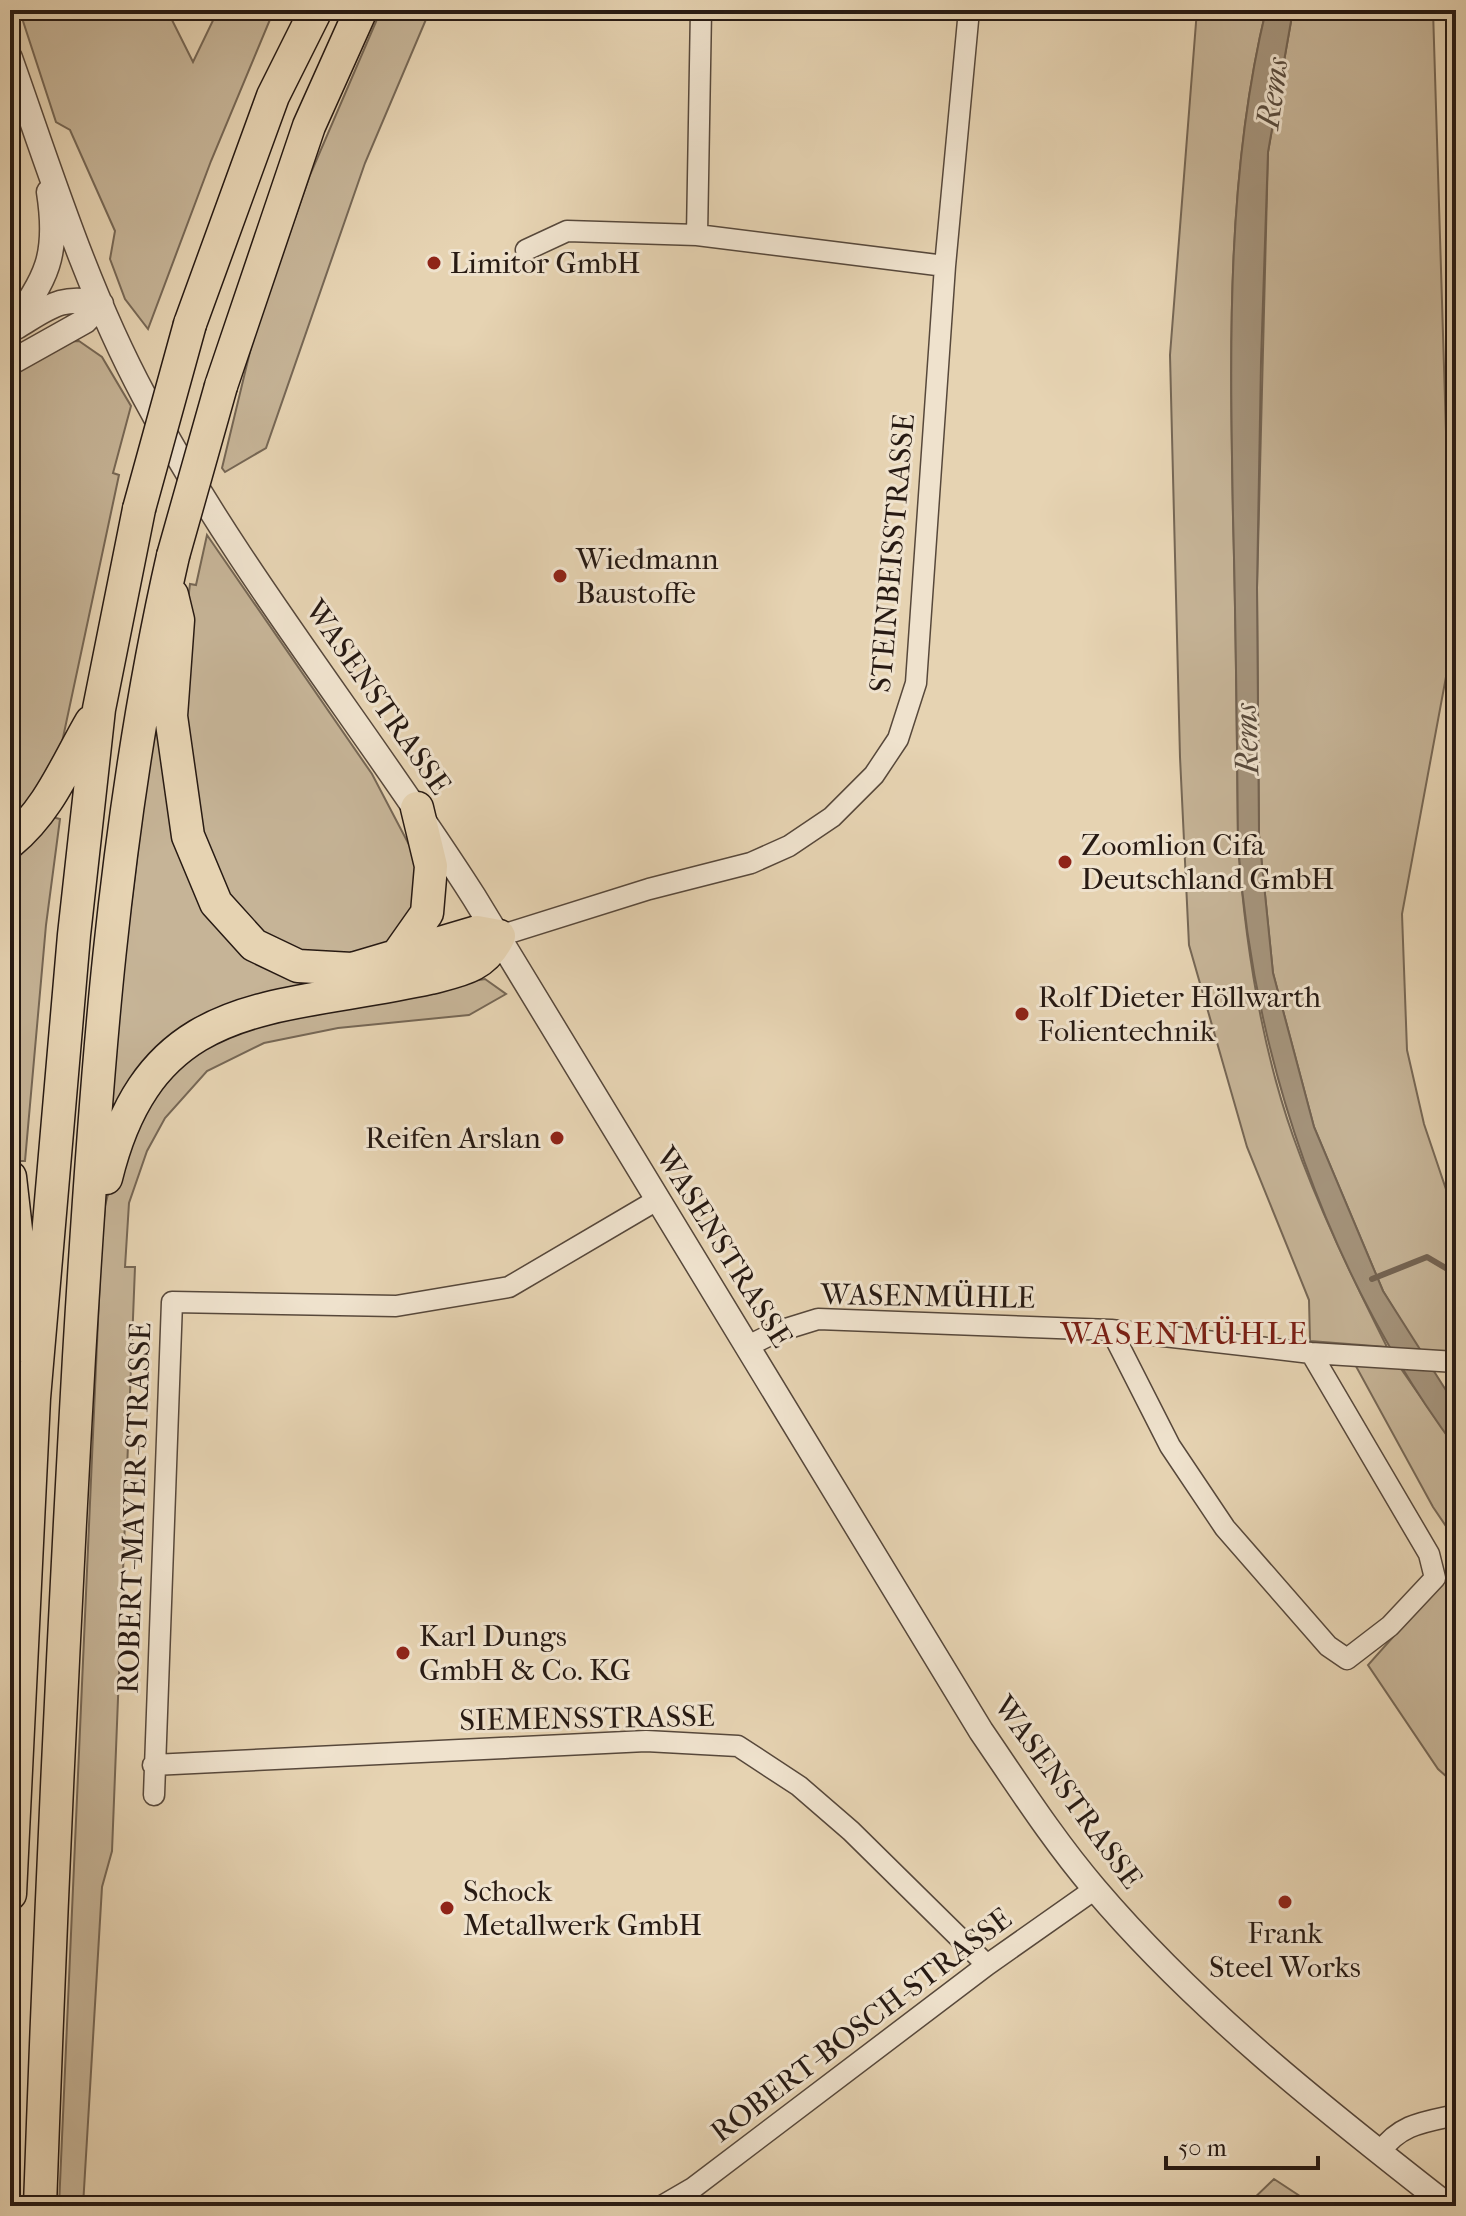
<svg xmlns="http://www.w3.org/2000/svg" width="1466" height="2216" viewBox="0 0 1466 2216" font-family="'IM FELL French Canon',serif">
<rect width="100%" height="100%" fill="#e6d3b2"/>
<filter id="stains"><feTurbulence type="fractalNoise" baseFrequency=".0025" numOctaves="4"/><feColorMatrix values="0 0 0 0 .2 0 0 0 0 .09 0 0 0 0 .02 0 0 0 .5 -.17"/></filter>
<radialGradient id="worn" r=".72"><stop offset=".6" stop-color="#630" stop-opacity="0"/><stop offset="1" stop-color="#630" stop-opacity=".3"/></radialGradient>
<path fill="#c6b497" stroke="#766755" stroke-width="2" d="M38 10H167L193 62 218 10H274L211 161 148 329 125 299 110 259 115 231 70 130 56 122 22 18Z
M381 10H430L365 163 266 448 225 472 222 468 254 335 310 175Z
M1197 10H1266C1226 175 1230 348 1233 516 1236 625 1237 734 1238 844 1245 942 1260 1042 1293 1136 1318 1207 1353 1279 1387 1347L1310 1341 1309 1300 1247 1147 1189 945 1180 757 1170 355Z
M1293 10H1433L1447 464 1456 532V623L1402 914 1407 1050 1424 1124 1456 1219V1354L1420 1352 1383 1291 1314 1127 1273 973 1259 835 1257 588 1268 152Z
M1446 10H1456V211L1452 70Z
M79 341 102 357 131 406 113 473 119 475 61 747 49 779 10 829V368L55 342Z
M207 535 372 774 416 858 419 892 410 919 392 942 368 957 305 958 240 920 195 842 181 661 190 584 196 585Z
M154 721 161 724 208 910 334 981C234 1008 173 1010 115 1105L107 1100Z
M52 817 60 819 46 925 25 1161H19L10 1122V856Z
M485 979 506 994 469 1015 338 1028 264 1043 207 1071 165 1118 147 1151 129 1203 125 1267H135L112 1851 102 1887 83 2206H59L101 1253 105 1206 122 1139 199 1042 263 1017Z
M1352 1359 1397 1363 1456 1448V1541L1433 1507Z
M1452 1571 1456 1575V1785L1438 1769 1368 1665Z
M1274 2179 1315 2206H1246Z"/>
<path fill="#a5947c" stroke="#736352" stroke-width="2" d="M1266 10H1293L1268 152 1261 362 1257 588 1259 835 1273 973 1314 1127 1383 1291 1456 1406V1448C1327 1274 1253 1059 1238 844 1237 734 1236 625 1233 516 1230 347 1226 176 1266 10Z"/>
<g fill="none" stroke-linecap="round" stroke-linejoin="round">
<path stroke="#736352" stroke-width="6" d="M1372 1279 1427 1257 1456 1274"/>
<defs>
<path id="minor" d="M697 235 701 10
M526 250 567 231 697 235 945 266
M499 936 649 889 751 863 789 846 832 817 874 775 898 739 916 683 945 266 969 10
M1111 1330 1170 1446 1225 1528 1328 1646 1347 1659 1390 1626 1435 1578 1429 1554 1311 1353
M748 1346 776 1332 818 1319 1111 1330 1311 1353 1456 1362
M153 1765 646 1741 738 1746 799 1786 851 1831 987 1965
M154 1795 172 1302 396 1306 509 1287 657 1200
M1380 2152C1400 2124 1424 2122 1456 2115
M662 2206 693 2188 987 1965 1095 1889"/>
<path id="tertiary" d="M10 58C50 171 87 290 144 396 238 572 367 729 474 897L981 1731C1018 1785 1053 1840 1095 1889 1197 2009 1325 2110 1448 2206
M16 327C49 307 62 294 101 304
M10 328C47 278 59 256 49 192
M10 363 85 321 101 304"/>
<path id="trunk" d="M190 324 273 96 316 10
M221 386 309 126 361 10
M10 842C49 810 66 765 91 722
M396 957 427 913 431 866 417 808
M10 1177 19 1256 21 1345
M106 1178C151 992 277 1012 430 978 461 970 484 967 499 936L477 932 352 969 298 966 254 945 216 903 188 836 171 716 178 620 172 595
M10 1894 34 1398 74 935 99 709 139 509
M40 2206C50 1923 63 1640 79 1357 95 1088 113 819 173 556"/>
</defs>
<use href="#minor" stroke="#57483b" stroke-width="23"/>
<use href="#tertiary" stroke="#57483b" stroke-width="27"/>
<use href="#trunk" stroke="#271a13" stroke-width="35"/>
<use href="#minor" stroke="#efe2cd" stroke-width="20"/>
<use href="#tertiary" stroke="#efe2cd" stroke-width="24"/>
<use href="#trunk" stroke="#e6d3b2" stroke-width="32"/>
<defs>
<path id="trunk-bridge" d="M139 509 190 324
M173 556 221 386"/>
</defs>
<use href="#trunk-bridge" stroke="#271a13" stroke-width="35" stroke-linecap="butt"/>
<use href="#trunk-bridge" stroke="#e6d3b2" stroke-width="32"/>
</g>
<g fill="#8f2418" stroke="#efe2cd" stroke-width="3">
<circle cx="434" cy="263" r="8"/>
<circle cx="560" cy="576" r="8"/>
<circle cx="1065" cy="862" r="8"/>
<circle cx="1022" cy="1014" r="8"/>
<circle cx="557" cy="1138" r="8"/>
<circle cx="403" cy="1653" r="8"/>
<circle cx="1285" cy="1902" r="8"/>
<circle cx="447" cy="1908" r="8"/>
</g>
<g text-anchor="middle" stroke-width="6" stroke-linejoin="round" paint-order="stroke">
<g font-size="30" fill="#271a13" stroke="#efe2cd" text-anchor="start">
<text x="450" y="273">Limitor GmbH</text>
<text x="576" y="569">Wiedmann<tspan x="576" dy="34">Baustoffe</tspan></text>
<text x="1081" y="855">Zoomlion Cifa<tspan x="1081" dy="34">Deutschland GmbH</tspan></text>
<text x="1038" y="1007">Rolf Dieter Höllwarth<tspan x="1038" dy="34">Folientechnik</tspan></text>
<text x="541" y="1148" text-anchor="end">Reifen Arslan</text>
<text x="419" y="1646">Karl Dungs<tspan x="419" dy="34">GmbH &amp; Co. KG</tspan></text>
<text x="463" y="1901">Schock<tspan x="463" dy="34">Metallwerk GmbH</tspan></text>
<text x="1285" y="1943" text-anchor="middle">Frank<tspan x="1285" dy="34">Steel Works</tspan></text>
</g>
<g font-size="30" fill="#271a13" stroke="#efe2cd">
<text transform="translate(892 553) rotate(-85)" y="10">STEINBEISSTRASSE</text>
<text transform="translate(378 697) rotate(55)" y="10">WASENSTRASSE</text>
<text transform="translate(724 1247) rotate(58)" y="10">WASENSTRASSE</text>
<text transform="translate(928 1296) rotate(1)" y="10">WASENMÜHLE</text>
<text transform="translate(134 1508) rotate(-88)" y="10">ROBERT-MAYER-STRASSE</text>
<text transform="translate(587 1718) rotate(-1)" y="10">SIEMENSSTRASSE</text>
<text transform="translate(1068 1792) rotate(54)" y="10">WASENSTRASSE</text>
<text transform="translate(861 2025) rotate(-37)" y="10">ROBERT-BOSCH-STRASSE</text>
</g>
<g font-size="32" font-style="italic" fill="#594b3d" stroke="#efe2cd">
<text transform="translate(1272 93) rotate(-82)" y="11">Rems</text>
<text transform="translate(1246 739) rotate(-92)" y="11">Rems</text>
</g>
<g font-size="32" letter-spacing="2" fill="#7a1f14" stroke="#efe2cd">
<text x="1185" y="1344">WASENMÜHLE</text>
</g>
</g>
<rect width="1466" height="2216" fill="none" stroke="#e6d3b2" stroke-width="40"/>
<rect x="12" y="12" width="1442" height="2192" fill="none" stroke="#271a13" stroke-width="4"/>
<rect x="20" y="20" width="1426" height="2176" fill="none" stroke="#271a13" stroke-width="2"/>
<path d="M1166 2156v12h152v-12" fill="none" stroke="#271a13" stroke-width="4"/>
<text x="1178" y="2156" font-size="24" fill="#271a13" stroke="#efe2cd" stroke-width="6" paint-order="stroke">50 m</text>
<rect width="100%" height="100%" filter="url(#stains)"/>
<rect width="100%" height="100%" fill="url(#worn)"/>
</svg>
